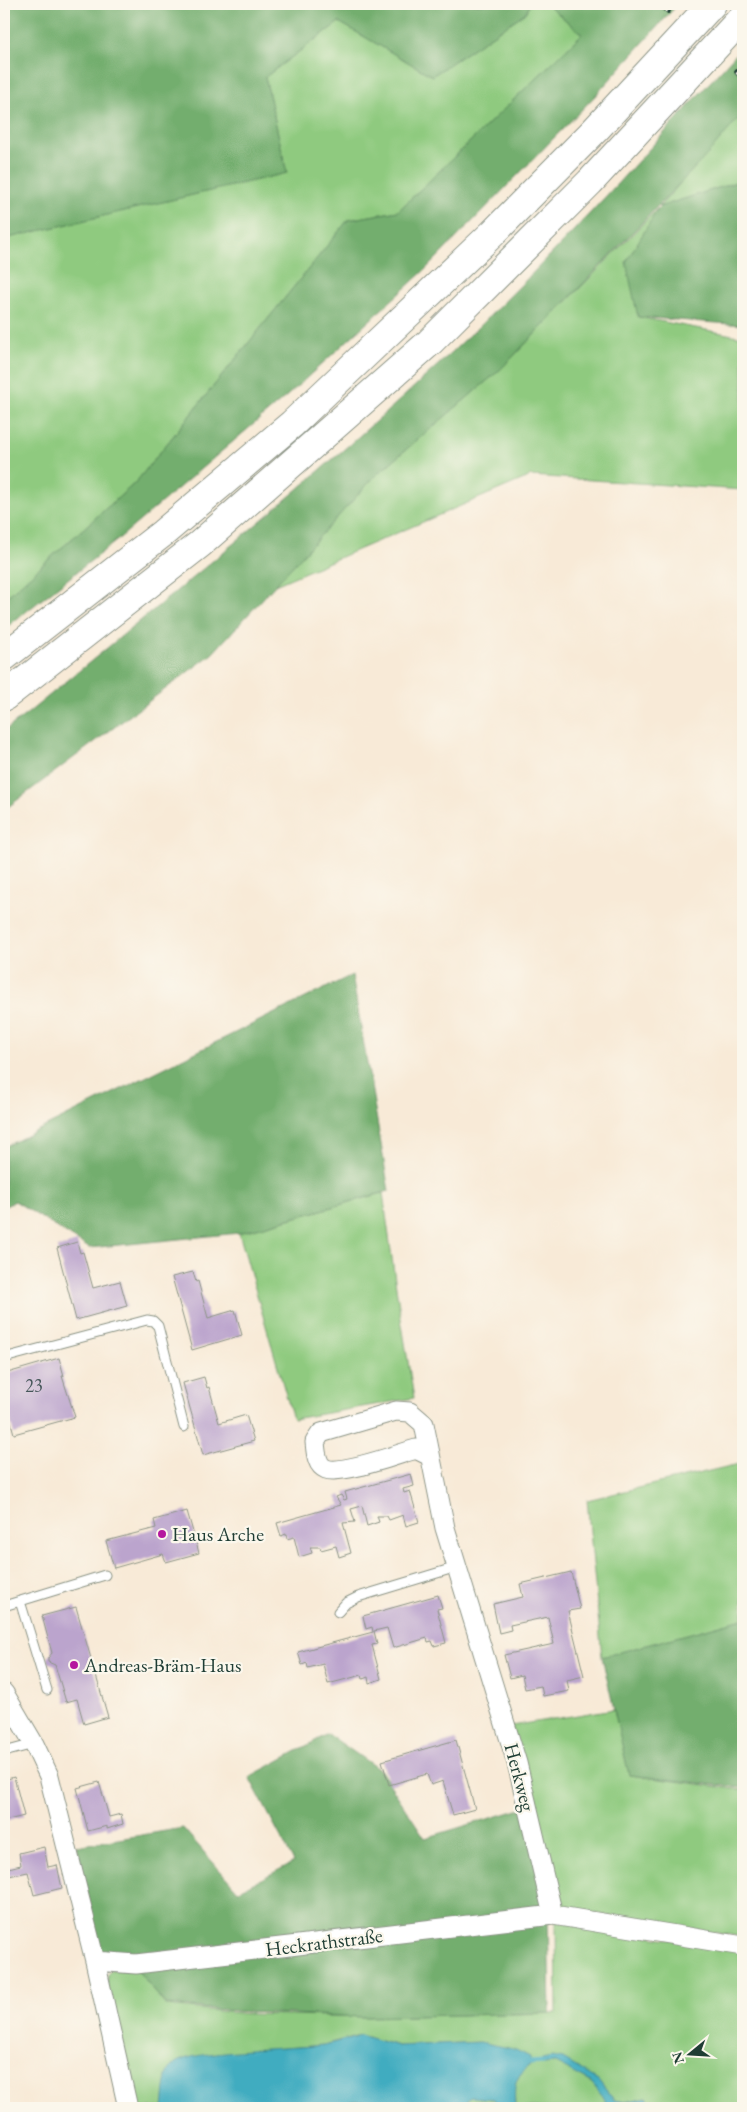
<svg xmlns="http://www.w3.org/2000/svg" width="747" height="2112" viewBox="0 0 747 2112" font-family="'EB Garamond',serif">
<rect width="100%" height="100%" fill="#fbf7ec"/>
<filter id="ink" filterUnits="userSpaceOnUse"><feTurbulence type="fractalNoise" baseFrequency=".02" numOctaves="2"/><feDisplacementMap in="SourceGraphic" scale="10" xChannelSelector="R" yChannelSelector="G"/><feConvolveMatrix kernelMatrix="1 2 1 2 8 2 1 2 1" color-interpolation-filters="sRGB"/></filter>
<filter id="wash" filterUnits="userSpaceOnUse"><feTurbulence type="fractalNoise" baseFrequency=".0096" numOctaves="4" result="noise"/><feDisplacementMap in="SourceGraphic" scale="20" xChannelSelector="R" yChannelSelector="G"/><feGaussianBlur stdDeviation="1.12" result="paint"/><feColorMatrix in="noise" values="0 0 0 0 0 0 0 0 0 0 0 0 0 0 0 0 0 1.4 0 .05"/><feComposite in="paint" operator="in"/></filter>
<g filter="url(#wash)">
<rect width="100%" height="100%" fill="#f8ead7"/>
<path fill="#8fca7f" stroke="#57845a" d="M530 4H547L582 34 398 211 348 220 136 482 4 599V239L287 173 265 77 339 22 432 76 525 13Z
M743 113V180L659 207 638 317 743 337V490L531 476 275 585 376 475 501 369 659 207Z
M383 1193 397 1294 414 1398 293 1419 239 1233Z
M743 1463V1619L602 1657 587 1500Z
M614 1709 629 1775 743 1790V1937L559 1908 511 1726Z
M556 1921 743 1951V2108H703L688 2101 679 2108H652L647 2097 625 2102 614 2100 598 2080 555 2062 591 2082 607 2101 601 2108H515L514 2085 522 2071 480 2042 398 2046 360 2035 324 2045 244 2051 192 2058 174 2064 167 2077 163 2108H134L107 1985 108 1974 112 1969 138 1971 166 2006 249 2014 364 2017 557 2013Z
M471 2097 494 2099 500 2108H458Z
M355 2100 382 2104 391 2108H329Z"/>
<path fill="#73ae6e" stroke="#497651" d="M4 4H530L525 13 432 76 339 22 265 77 287 173 4 239Z
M547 4H678L594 97 426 269 289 394 115 542 4 629V599L136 482 348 220 398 211 582 34Z
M743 46V113L708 154 501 369 376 475 212 654 4 810V731L28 713C171 595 316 479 451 353 555 256 648 150 743 46Z
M743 180V325L638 317 626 262 659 207Z
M352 975 389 1191 239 1233 89 1248 15 1201 4 1207V1147Z
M743 1619V1788L629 1775 602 1657Z
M328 1734 381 1771 425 1838 524 1808 548 1910 550 2013 364 2017 248 2012 166 2005 138 1971 104 1953 100 1947 77 1846 183 1828 238 1891 294 1862 249 1777Z"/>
<path fill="#41acc0" stroke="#30747a" d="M360 2035 398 2046 480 2042 514 2049 530 2057V2066C513 2076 514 2090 515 2108H500L494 2099 471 2097 458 2108H391C373 2099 348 2098 329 2108H163C165 2095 164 2073 174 2064 191 2049 295 2049 323 2045 335 2043 348 2039 360 2035Z
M552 2057 563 2059 598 2080 614 2100 625 2102 647 2097 652 2108H601L606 2101 591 2082 555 2063 543 2064 542 2059Z"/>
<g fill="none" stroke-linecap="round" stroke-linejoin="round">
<path stroke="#41acc0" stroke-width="5" d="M530 2063 543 2062"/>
</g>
<g id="blocks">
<path fill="#bba4cd" d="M77 1242 80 1253 83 1252 93 1288 120 1281 127 1306 76 1320 57 1248Z
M193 1272 196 1282 198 1281 208 1318 235 1310 242 1335 192 1350 172 1277Z
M59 1358 64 1376H62L75 1417 14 1434 4 1396V1374Z
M204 1377 207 1388 209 1387 219 1423 246 1415 254 1441 203 1455 183 1383Z
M411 1474 414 1486 403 1489 404 1493 410 1491 419 1522 406 1526 403 1515 389 1520 387 1516H377L379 1522 367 1526 362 1506 351 1509 355 1522 343 1523 351 1553 339 1557 336 1546 321 1550 320 1547H310L312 1553 299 1557 294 1537 287 1539 286 1534 281 1536 277 1523 341 1505 336 1497 341 1495 344 1500 347 1499 345 1492Z
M187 1511 199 1553 166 1562 163 1554 114 1568 106 1541 156 1528 154 1520Z
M571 1572 580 1609 568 1611 584 1676 567 1680 569 1691 543 1696 541 1686 525 1689 522 1675 510 1678 504 1655 554 1644 548 1617 510 1625 511 1630 499 1633 493 1604 523 1597 520 1584Z
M438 1595 442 1608 437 1609 446 1643 434 1646 432 1641 428 1642 427 1638 393 1648 387 1628 374 1631 377 1644 372 1645 381 1679 369 1683 368 1677 363 1679 362 1675 328 1684 323 1664 308 1668 307 1663 302 1665 298 1652 373 1632 372 1627 366 1629 363 1616Z
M76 1607 108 1717 84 1724 77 1699 66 1702 55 1665 48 1662V1658L52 1653 42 1616Z
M456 1740 475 1809 453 1815 443 1781 431 1785 427 1774 389 1785 382 1761Z
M14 1777 24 1816 4 1821V1780Z
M99 1782 109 1817 121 1814 123 1824 107 1829V1826L88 1831 77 1788Z
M44 1847 48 1867 57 1865 62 1888 34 1895 28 1872 4 1877V1869L21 1865 19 1853Z"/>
</g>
</g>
<g filter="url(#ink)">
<use href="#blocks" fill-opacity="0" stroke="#8c9486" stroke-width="1"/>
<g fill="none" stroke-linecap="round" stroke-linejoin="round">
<defs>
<path id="service" d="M4 1358 147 1320 153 1321 158 1326 184 1427
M20 1601 47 1690
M4 1606 105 1575
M338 1612 346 1603 358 1597 457 1567
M4 1752 34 1744"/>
<path id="minor" d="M430 1456 416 1449C398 1454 342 1475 326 1469 316 1465 316 1451 315 1442L321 1433 396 1411 410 1412 424 1424 445 1528 517 1763 553 1915
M4 1693 34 1744 49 1776 95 1961 128 2108
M95 1961 136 1964 553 1915 743 1946"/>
<path id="motorway" d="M4 657 163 533 292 424 493 233 595 130 712 4
M4 697 200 544 430 342 590 182 743 17"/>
</defs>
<use href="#service" stroke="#8c9486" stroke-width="11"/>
<use href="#minor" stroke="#8c9486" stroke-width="21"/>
<use href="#motorway" stroke="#8c9486" stroke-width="30"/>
<use href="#service" stroke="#fff" stroke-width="9"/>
<use href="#minor" stroke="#fff" stroke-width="19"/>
<use href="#motorway" stroke="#fff" stroke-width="28"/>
<defs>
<path id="rail" d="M661 4 668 11
M737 72 743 79"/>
</defs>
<use href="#rail" stroke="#1f3d34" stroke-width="5.5"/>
<use href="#rail" stroke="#fbf7ec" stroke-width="4" stroke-dasharray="11" stroke-linecap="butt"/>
</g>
</g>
<g fill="#b5179e" stroke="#fbf7ec" stroke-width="2">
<circle cx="162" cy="1534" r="5"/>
<circle cx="74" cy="1665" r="5"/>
</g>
<g text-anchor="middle" stroke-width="4.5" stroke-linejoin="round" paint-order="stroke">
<g font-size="18" fill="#46575a">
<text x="34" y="1392">23</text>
</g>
<g font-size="20" fill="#1f3d34" stroke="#fbf7ec" text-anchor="start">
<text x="172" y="1541">Haus Arche</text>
<text x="84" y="1672">Andreas-Bräm-Haus</text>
</g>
<g font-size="20" fill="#1f3d34" stroke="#fbf7ec">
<text transform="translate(520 1777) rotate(75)" y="7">Herkweg</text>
<text transform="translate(324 1942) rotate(-7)" y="7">Heckrathstraße</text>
</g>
</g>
<rect width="747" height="2112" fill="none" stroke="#fbf7ec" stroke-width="20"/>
<g transform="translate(690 2054) rotate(252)" stroke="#fbf7ec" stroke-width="4" paint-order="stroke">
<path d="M0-4L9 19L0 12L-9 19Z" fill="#1f3d34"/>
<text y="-8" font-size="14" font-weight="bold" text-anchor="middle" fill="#1f3d34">N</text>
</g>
</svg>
